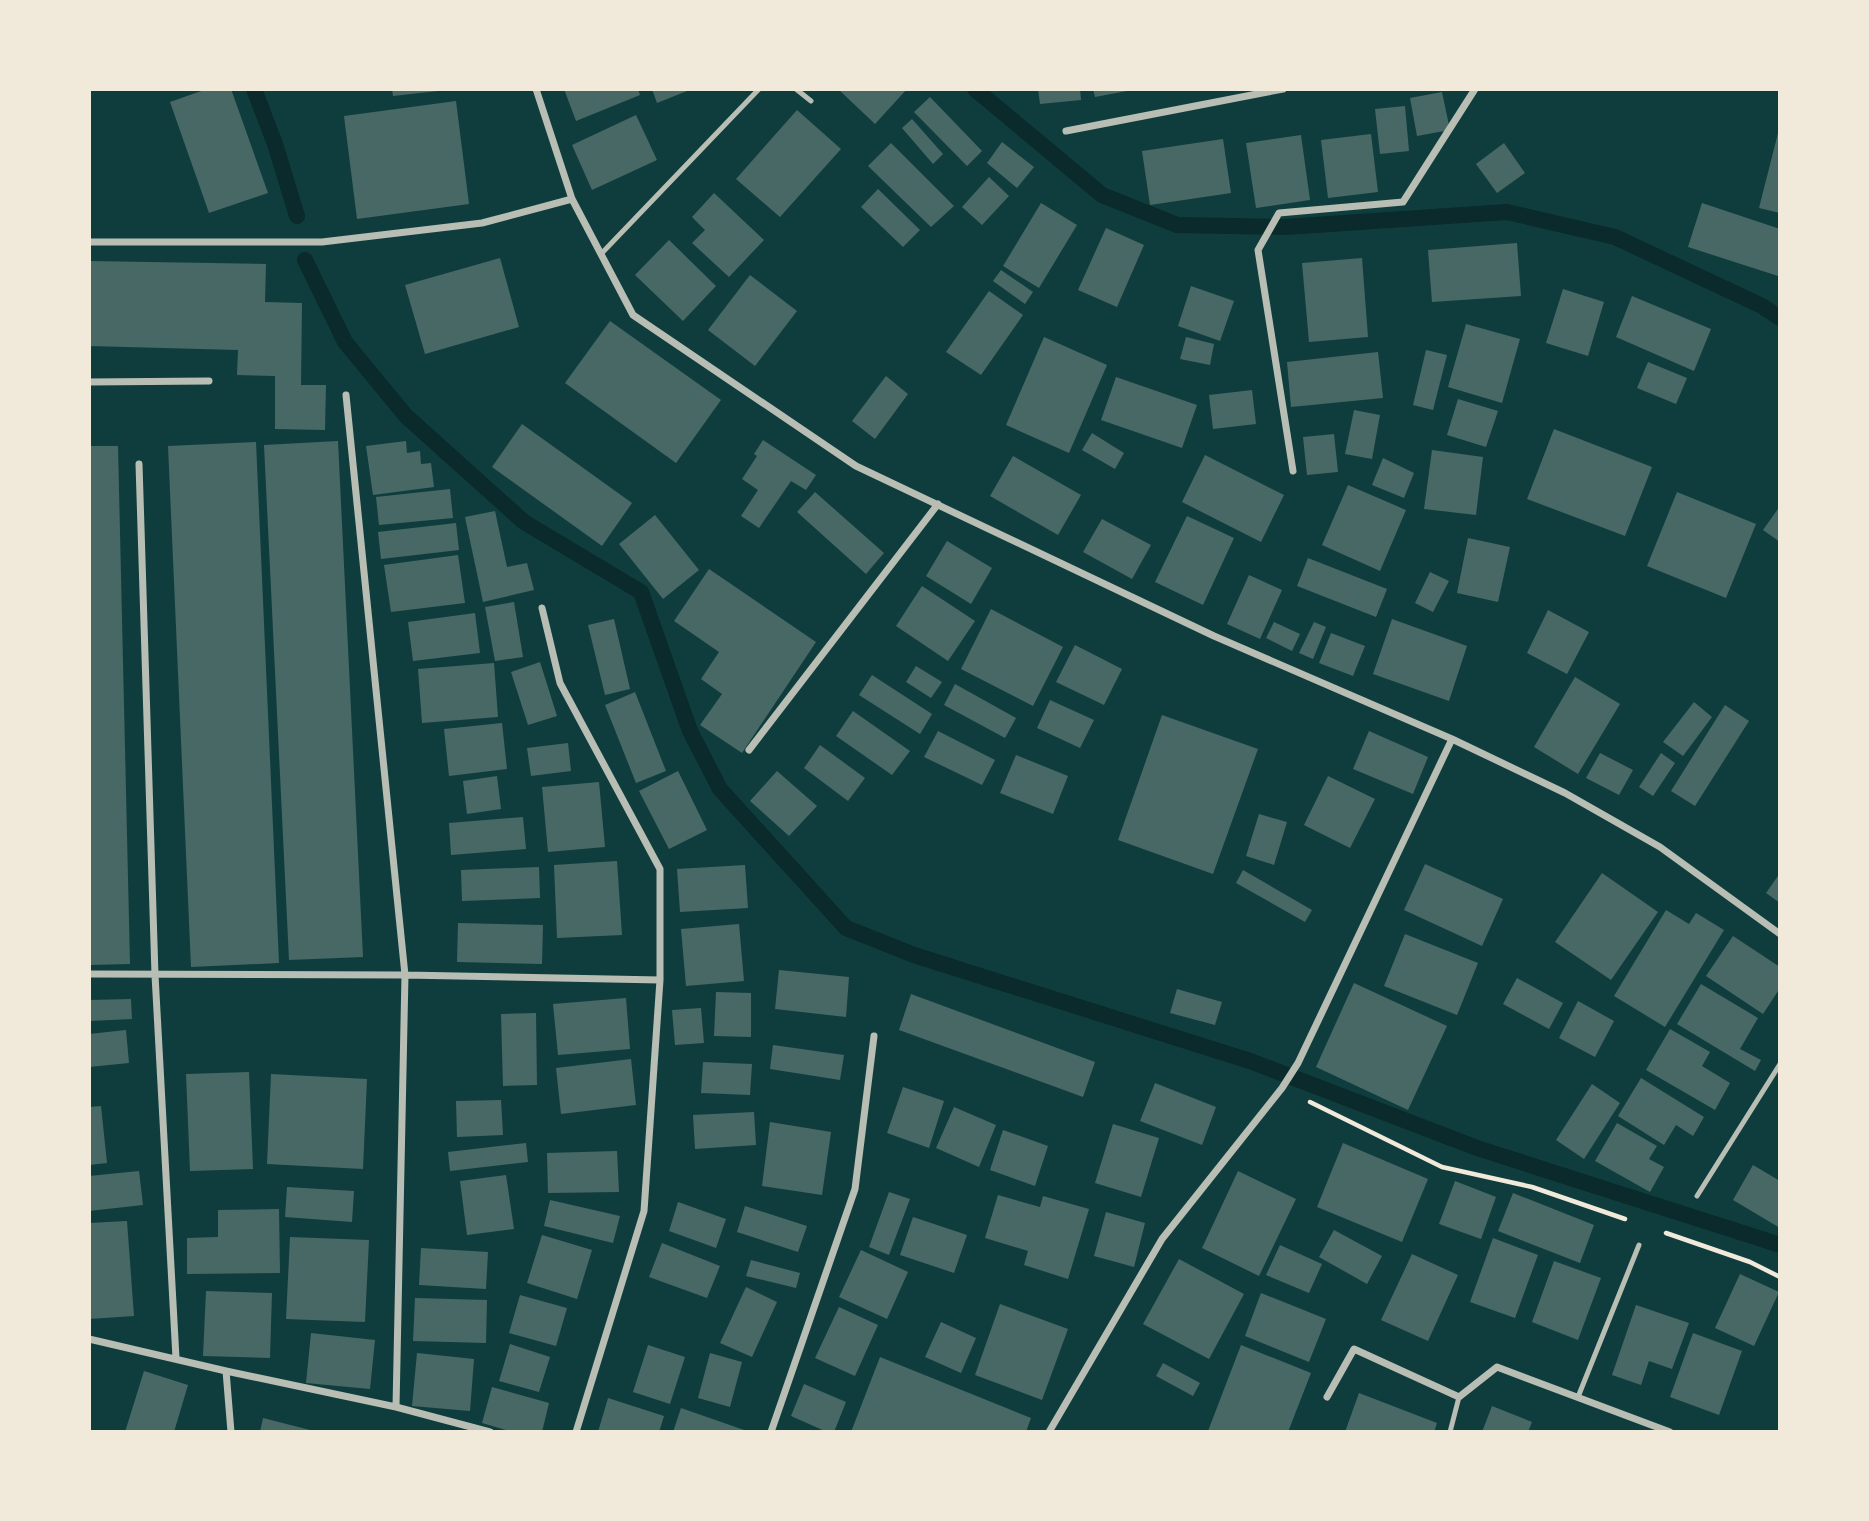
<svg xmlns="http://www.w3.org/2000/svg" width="1869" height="1521" viewBox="0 0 1869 1521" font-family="Roboto,sans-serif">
<rect width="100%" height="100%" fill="#0f3d3e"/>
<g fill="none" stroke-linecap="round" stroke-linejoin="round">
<path stroke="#0a2a2b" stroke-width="16" d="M254 89 275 144 297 216
M975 89 1102 195 1177 225 1285 227 1507 212 1615 237 1762 306 1780 318
M305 260 345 342 406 416 524 522 641 592 690 731 720 789 846 928 914 955 1250 1061 1477 1148 1780 1245"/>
</g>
<path fill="#486865" d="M207 89H231L268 193 209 213 170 102Z
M392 89H438V91L393 96Z
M564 89H638L640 95 576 121Z
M652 89H692L657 103Z
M838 89H907L875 124Z
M1038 89H1080L1081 100 1040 104Z
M1093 89H1127V91L1095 97Z
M1442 92 1450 130 1417 136 1410 98Z
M930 97 982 151 967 166 914 112Z
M456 101 469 204 357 219 344 116Z
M1405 106 1409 151 1380 154 1375 109Z
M797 110 841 149 780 217 736 179Z
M636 115 657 160 592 190 572 145Z
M912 119 943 154 933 164 902 128Z
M1779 129 1780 130V213L1759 208Z
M1371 134 1378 192 1328 198 1321 140Z
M1301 135 1310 200 1256 208 1246 143Z
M1223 139 1231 193 1150 205 1142 151Z
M1002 142 1034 167 1017 188 987 163Z
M891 143 954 206 931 227 868 166Z
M1504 143 1525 173 1497 193 1476 164Z
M989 177 1009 196 982 225 962 207Z
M878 189 920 230 903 247 861 207Z
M714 193 764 240 729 277 692 243 705 230 692 217Z
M1041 203 1077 225 1039 288 1003 266Z
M1702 203 1780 229 1778 276 1688 247Z
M1106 228 1144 245 1117 307 1078 290Z
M669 240 716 286 683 321 635 275Z
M1517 243 1521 296 1432 302 1428 250Z
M500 258 519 327 425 354 405 285Z
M1362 258 1368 337 1309 342 1302 263Z
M89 261 266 264 265 302 302 303 301 385H326L325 430 275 429V376L237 375 238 350 89 346Z
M1001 270 1033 292 1025 304 993 281Z
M750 275 797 311 755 366 708 330Z
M1191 286 1234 301 1220 341 1178 326Z
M1563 289 1604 302 1588 356 1546 343Z
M989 291 1023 315 981 375 946 352Z
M1632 296 1711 329 1694 371 1616 337Z
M610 321 721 400 676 463 565 383Z
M1466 324 1520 339 1502 403 1448 387Z
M1044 337 1107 365 1069 453 1006 425Z
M1186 337 1214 344 1210 365 1180 359Z
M1426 350 1447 355 1433 410 1413 405Z
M1378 352 1383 398 1291 407 1287 362Z
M1648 362 1687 378 1676 404 1637 388Z
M886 376 908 394 875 439 852 421Z
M1116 377 1197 405 1182 448 1101 420Z
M1252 390 1256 424 1213 429 1209 395Z
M1458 399 1498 411 1486 447 1447 435Z
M1354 410 1380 415 1372 459 1345 454Z
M522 424 632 503 602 546 492 467Z
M1554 429 1652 467 1625 536 1527 499Z
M1092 433 1124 453 1115 469 1082 450Z
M1334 434 1338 472 1307 475 1303 437Z
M763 440 816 475 806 490 791 481 759 528 741 516 758 490 742 479 757 456 754 454Z
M338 441 363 957 289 960 264 445Z
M406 441 407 453 420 451 421 464 431 463 434 487 373 495 366 446Z
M256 442 279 963 191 967 168 446Z
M89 446H118L130 964 89 965Z
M1432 450 1483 457 1476 515 1424 509Z
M1205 455 1284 495 1261 542 1182 502Z
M1013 456 1081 495 1058 535 990 496Z
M1383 458 1414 473 1404 498 1372 485Z
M1348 485 1406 510 1380 571 1322 545Z
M450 489 453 518 379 525 376 497Z
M815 492 884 553 866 574 797 512Z
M1677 492 1756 524 1726 598 1647 566Z
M1780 506V542L1763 530Z
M495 511 507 567 527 563 534 590 483 602 465 517Z
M655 515 699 570 663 599 619 544Z
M1187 516 1234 538 1203 605 1155 582Z
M1102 519 1151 545 1132 579 1083 552Z
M456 523 459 550 381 559 378 532Z
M1468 538 1510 547 1498 602 1457 593Z
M947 541 992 568 971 604 926 576Z
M458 555 465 603 391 612 384 565Z
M1308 558 1387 589 1376 617 1297 586Z
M709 569 816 642 742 753 700 725 722 694 701 679 719 652 674 621Z
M1430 572 1449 581 1433 612 1415 603Z
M1249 575 1282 590 1260 639 1227 624Z
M922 586 975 621 948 661 896 626Z
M514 602 523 657 495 661 485 607Z
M991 609 1063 647 1033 706 961 669Z
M1548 610 1589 632 1567 674 1527 653Z
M475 613 480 653 413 661 408 622Z
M614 619 630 689 605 695 588 625Z
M1392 619 1467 646 1449 701 1373 674Z
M1274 622 1300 634 1292 651 1266 638Z
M1314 622 1326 627 1313 659 1299 653Z
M1331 633 1365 646 1353 676 1319 663Z
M1075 645 1122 669 1104 705 1056 682Z
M540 662 557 716 528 725 511 672Z
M494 663 498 717 422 723 418 669Z
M916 666 942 682 931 698 906 682Z
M872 675 932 714 920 734 859 695Z
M1575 677 1620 704 1578 774 1534 747Z
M955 684 1016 718 1005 738 944 705Z
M635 692 666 771 636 783 605 705Z
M1050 700 1094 720 1080 748 1037 728Z
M1694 702 1712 717 1683 756 1663 742Z
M1725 705 1749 721 1695 806 1671 791Z
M853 711 910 751 892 775 836 736Z
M1162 715 1258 749 1213 874 1118 840Z
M502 723 507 769 449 776 444 729Z
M938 731 995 760 982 785 924 757Z
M1369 731 1428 757 1413 794 1353 769Z
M568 743 571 771 531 776 527 748Z
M820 745 865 778 848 801 804 768Z
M1600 753 1633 770 1619 795 1586 778Z
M1661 753 1675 763 1653 796 1639 787Z
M1016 755 1068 776 1053 814 1000 793Z
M678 771 707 830 669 849 639 791Z
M777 771 817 806 789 836 750 801Z
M497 776 501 809 467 814 463 781Z
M1328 776 1375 799 1350 848 1304 825Z
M599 782 605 847 548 852 542 787Z
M1259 814 1287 822 1274 865 1246 856Z
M523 817 526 849 451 855 449 823Z
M617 861 622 935 557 938 554 865Z
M1425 864 1503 899 1482 946 1404 910Z
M745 865 748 908 680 912 677 869Z
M539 867 540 898 462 901 461 870Z
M1243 870 1312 910 1305 922 1236 883Z
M1602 873 1658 912 1611 980 1555 942Z
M1780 873V903L1766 893Z
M1666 910 1689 924 1696 913 1724 930 1665 1027 1614 996Z
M458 923 543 925 542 964 457 962Z
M739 924 744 981 686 986 681 929Z
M1405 934 1478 963 1457 1015 1384 986Z
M1733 936 1780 967V988L1763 1014 1706 976Z
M779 970 849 977 846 1017 775 1009Z
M1517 978 1563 1003 1549 1029 1503 1004Z
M1354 983 1447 1026 1408 1110 1316 1067Z
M1701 984 1758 1018 1740 1049 1761 1060 1755 1071 1677 1024Z
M1177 989 1222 1002 1215 1025 1170 1013Z
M716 992 751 993V1037L714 1036Z
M911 994 1095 1062 1083 1097 899 1030Z
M626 998 630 1049 558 1055 553 1004Z
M131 999 132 1019 89 1021V1000Z
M1578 1001 1614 1021 1595 1057 1559 1038Z
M701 1008 704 1043 675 1045 672 1010Z
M536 1013 537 1085 503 1086 501 1014Z
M1670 1029 1710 1052 1702 1066 1730 1083 1715 1110 1646 1070Z
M126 1030 129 1063 89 1067V1034Z
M773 1045 844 1055 840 1080 770 1069Z
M631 1059 636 1105 561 1114 556 1068Z
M703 1062 752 1064 750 1095 701 1093Z
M249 1072 253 1169 190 1171 186 1074Z
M271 1074 367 1079 363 1169 267 1164Z
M1641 1078 1704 1117 1693 1136 1676 1125 1664 1145 1618 1116Z
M1155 1083 1216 1107 1202 1145 1140 1121Z
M1592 1084 1620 1103 1584 1159 1556 1140Z
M903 1087 944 1101 929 1148 887 1133Z
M501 1100 503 1135 457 1137 456 1101Z
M101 1106 107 1163 89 1165V1107Z
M954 1107 996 1125 979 1167 936 1148Z
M754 1112 756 1145 695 1149 693 1115Z
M770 1122 831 1132 822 1195 762 1186Z
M1617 1123 1657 1146 1649 1159 1664 1167 1650 1192 1595 1161Z
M1113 1124 1159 1138 1141 1197 1095 1183Z
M1003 1130 1048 1146 1035 1186 990 1170Z
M526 1143 528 1162 450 1171 448 1152Z
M1343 1143 1428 1179 1402 1242 1317 1207Z
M617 1151 619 1192 548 1193 547 1153Z
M1753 1165 1780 1181V1228L1733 1200Z
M139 1171 143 1205 89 1211V1176Z
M1238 1171 1296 1199 1259 1276 1202 1248Z
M506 1175 514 1229 467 1235 460 1181Z
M1455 1181 1496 1197 1481 1239 1439 1224Z
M287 1187 354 1191 352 1222 285 1217Z
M889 1192 910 1199 889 1255 869 1247Z
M1513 1193 1594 1225 1580 1263 1498 1231Z
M998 1195 1040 1207 1043 1196 1089 1209 1068 1279 1024 1265 1028 1251 985 1238Z
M550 1200 620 1216 613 1243 544 1226Z
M678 1202 726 1219 716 1248 669 1231Z
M745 1206 807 1226 798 1252 737 1232Z
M279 1209 280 1273 187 1274V1238L218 1237V1210Z
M1106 1212 1145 1223 1134 1267 1094 1256Z
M913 1217 967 1235 954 1273 900 1255Z
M127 1221 134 1316 89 1319V1223Z
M1334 1230 1382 1256 1367 1284 1319 1257Z
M542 1235 592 1250 577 1299 527 1283Z
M290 1237 369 1240 365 1322 286 1319Z
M1493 1238 1538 1255 1515 1318 1470 1302Z
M662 1243 720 1266 707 1298 649 1277Z
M1280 1245 1322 1264 1309 1293 1266 1275Z
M421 1248 488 1252 486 1289 419 1285Z
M861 1250 908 1272 887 1319 839 1297Z
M1412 1254 1458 1275 1428 1341 1381 1320Z
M1179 1259 1244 1294 1209 1359 1143 1324Z
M751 1260 800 1273 796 1288 746 1276Z
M1554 1261 1601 1278 1578 1340 1532 1322Z
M1740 1274 1779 1292 1754 1346 1715 1328Z
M746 1287 777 1302 752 1357 720 1343Z
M206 1291 272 1293 270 1358 203 1356Z
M1261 1293 1326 1319 1309 1362 1245 1336Z
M520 1295 567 1308 556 1346 509 1333Z
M415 1298 487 1300 486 1343 413 1341Z
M1000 1304 1068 1329 1042 1400 975 1375Z
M1636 1305 1689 1323 1672 1369 1649 1361 1641 1385 1612 1375Z
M839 1307 878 1325 855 1376 815 1358Z
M941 1322 976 1338 961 1373 925 1357Z
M311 1333 375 1340 370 1389 306 1383Z
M1693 1333 1742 1351 1719 1415 1670 1397Z
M510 1344 550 1357 539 1392 499 1381Z
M648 1345 685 1357 670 1404 633 1392Z
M1241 1345 1311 1373 1288 1432 1208 1431Z
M417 1353 474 1359 470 1411 412 1406Z
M710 1353 742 1362 730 1407 698 1398Z
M880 1357 1031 1418 1026 1432H851Z
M1163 1363 1200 1383 1193 1396 1156 1376Z
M144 1371 188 1385 174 1432H125Z
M804 1384 846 1402 834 1432H827L791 1416Z
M492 1387 549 1403 542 1432H513L482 1423Z
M1359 1393 1437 1423 1434 1432H1345Z
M608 1398 664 1416 659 1432H598Z
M1492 1406 1532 1422 1528 1432H1482Z
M681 1408 747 1431V1432H673Z
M263 1418 314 1431V1432H260Z"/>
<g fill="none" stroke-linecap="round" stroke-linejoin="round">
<path stroke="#f1e9da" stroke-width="4.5" d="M1310 1102 1442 1167 1532 1187 1625 1219
M1666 1233 1750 1262 1780 1277"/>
<path stroke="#b8beb3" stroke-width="5" d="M796 89 811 101
M601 254 759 89
M1697 1196 1780 1064
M1578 1397 1639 1245
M1450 1432 1459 1397"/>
<path stroke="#b8beb3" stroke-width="7" d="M536 89 572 199 633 315 856 466 1214 636 1452 739 1565 793 1660 847 1780 934
M1066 131 1283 89
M89 242H322L482 223 572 199
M89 382 209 381
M346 395 405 975 396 1407
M139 464 155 975 176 1358
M1293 471 1258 250 1279 213 1403 202 1475 89
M542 608 560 683 660 869V980L644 1211 576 1432
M749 750 938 504
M89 974 405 975 660 980
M89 1339 226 1371 396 1407 490 1432
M226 1371 231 1432
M1327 1397 1354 1349 1459 1397 1497 1367 1670 1432
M771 1432 855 1189 874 1036
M1049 1432 1162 1239 1282 1088 1298 1063 1452 739"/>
</g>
<rect width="1869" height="1521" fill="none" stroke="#f1e9da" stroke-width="182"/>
</svg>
